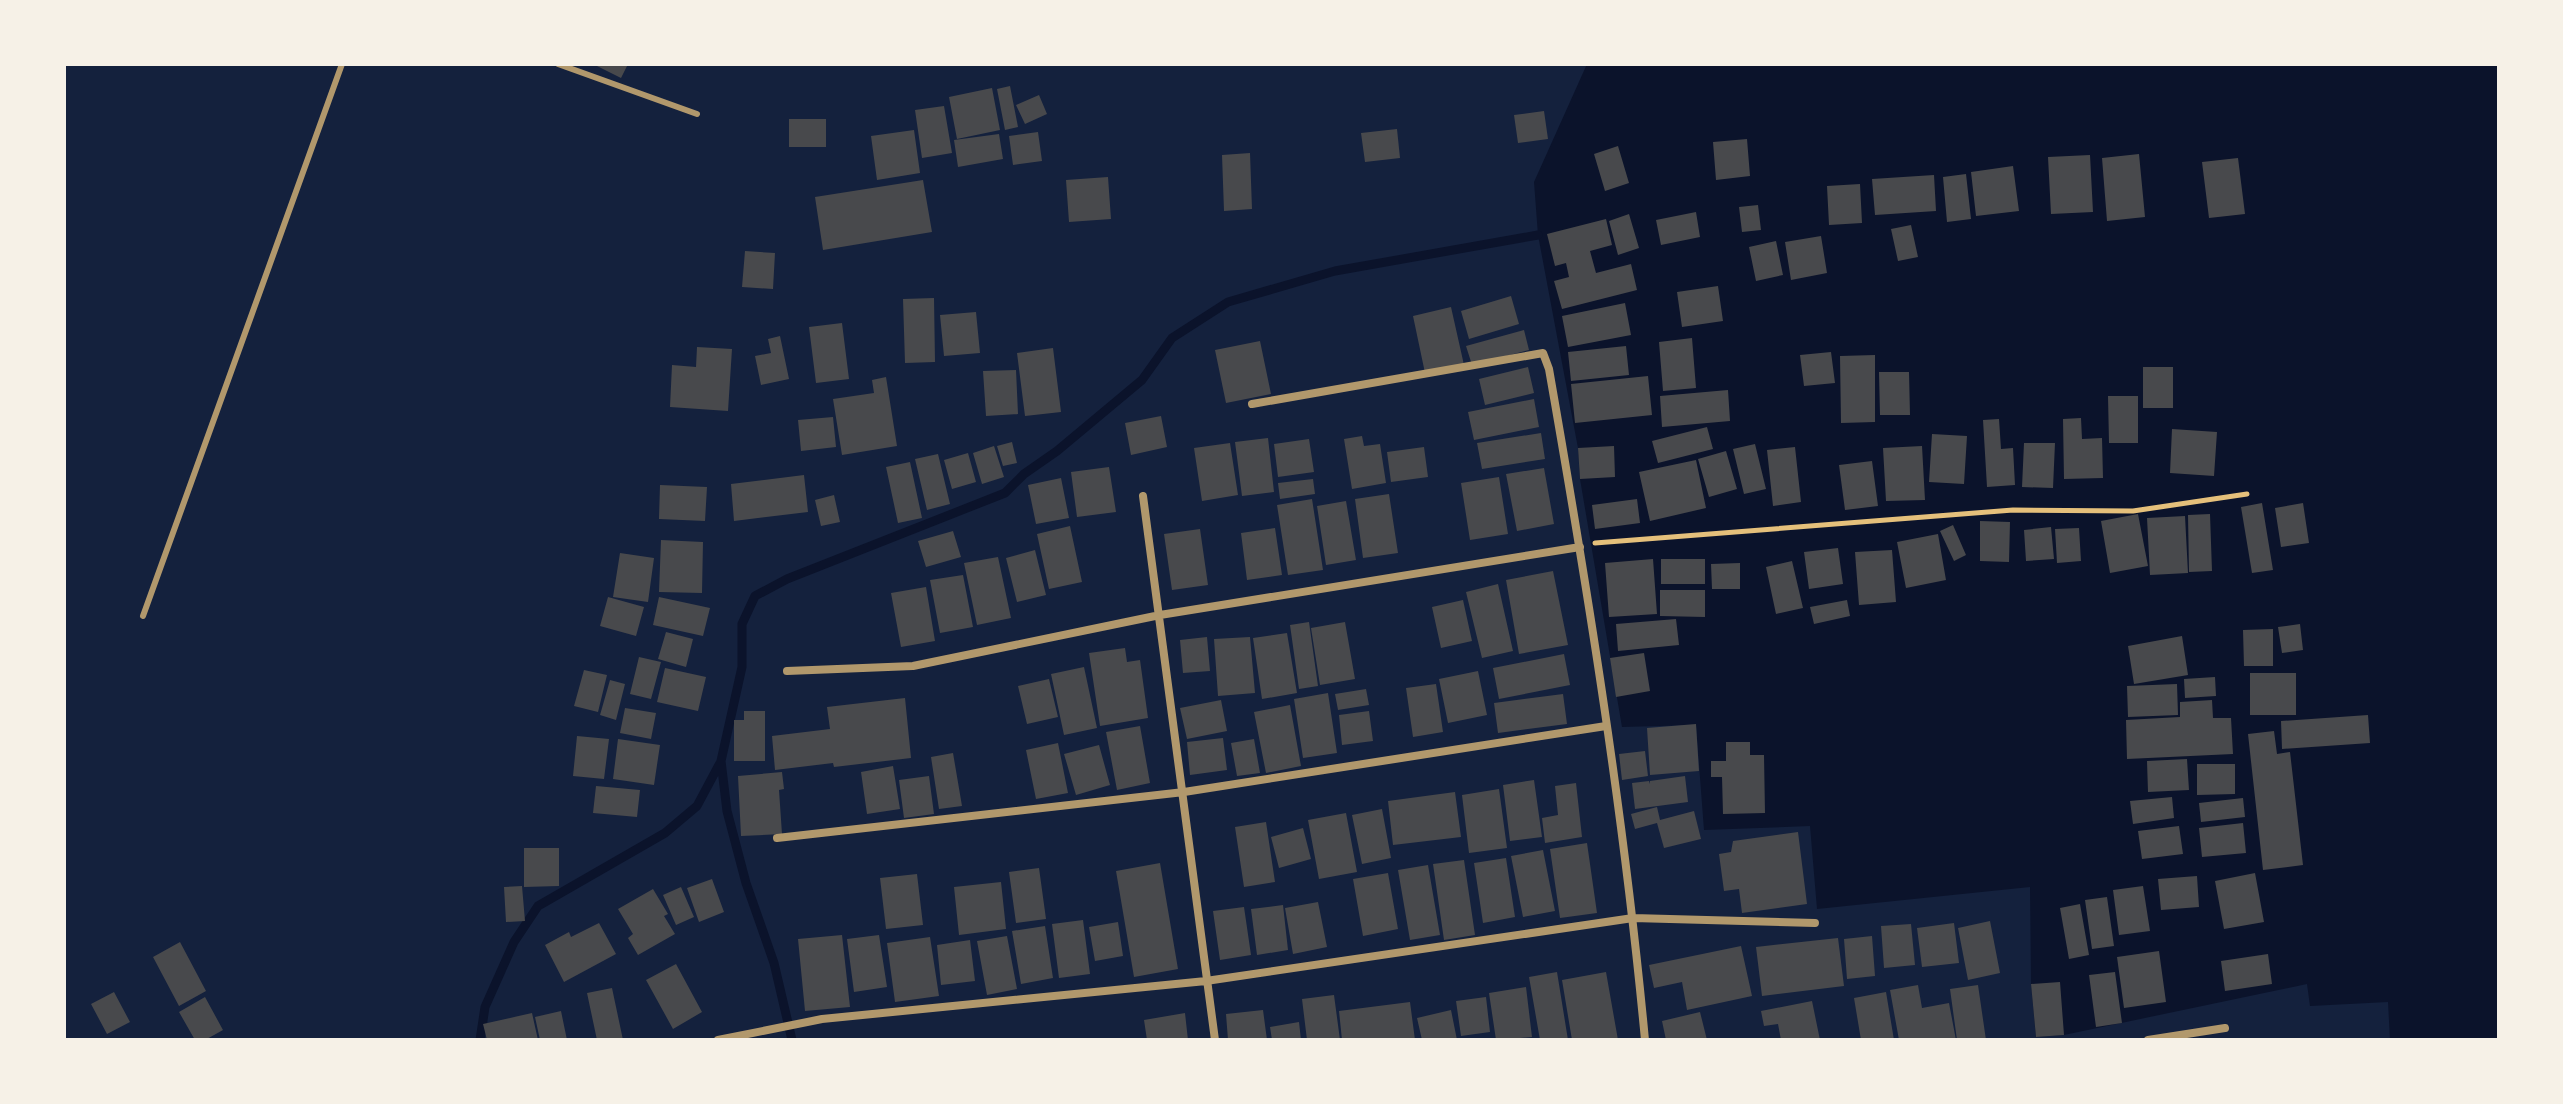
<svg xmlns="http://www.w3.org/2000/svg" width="2563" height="1104" viewBox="0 0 2563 1104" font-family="Georgia,serif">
<rect width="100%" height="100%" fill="#14213d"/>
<path fill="#0b132b" d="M1587 64H2499V1040H2390L2388 1002 2310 1006 2307 984 2064 1035 2036 1037 2031 984 2030 887 1817 909 1810 826 1704 830 1696 725 1622 727 1580 479 1578 448 1538 235 1534 182Z"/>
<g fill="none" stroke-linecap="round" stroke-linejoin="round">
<path stroke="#0b132b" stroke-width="9" d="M480 1040 485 1007 514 942 538 906 665 833 697 806 720 763
M792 1040 774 963 746 883 727 811 721 761 742 667V624L755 596 787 579 1005 493 1024 474 1057 451 1142 380 1172 338 1228 302 1335 271 1538 235"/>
</g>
<path fill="#48494c" d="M593 64H628L621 78Z
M1010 86 1018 127 1005 130 997 89Z
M992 88 1000 130 957 139 949 97Z
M1039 95 1047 114 1025 124 1016 105Z
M944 106 952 153 922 158 915 110Z
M1544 111 1548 139 1518 143 1514 115Z
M789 119H826V147H789Z
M1397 129 1400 158 1365 162 1361 133Z
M914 130 920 173 877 180 871 136Z
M1038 132 1042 161 1013 165 1009 136Z
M999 134 1003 159 958 167 954 140Z
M1747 139 1750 176 1716 180 1713 142Z
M1618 146 1629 183 1605 191 1594 154Z
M1250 153 1252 209 1224 211 1222 155Z
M2139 154 2145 217 2107 221 2102 158Z
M2090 155 2093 212 2051 214 2048 157Z
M2238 158 2245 214 2209 218 2202 162Z
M2013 166 2019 211 1976 216 1971 172Z
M1966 174 1971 219 1947 222 1943 177Z
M1934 175 1936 211 1875 215 1872 179Z
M1108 177 1111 219 1069 222 1066 180Z
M923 180 932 232 823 250 815 197Z
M1860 184 1862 223 1829 225 1827 186Z
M1758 205 1761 230 1742 232 1739 207Z
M1696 212 1700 237 1661 245 1656 220Z
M1629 214 1639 248 1618 255 1609 221Z
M1606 219 1612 245 1590 251 1596 273 1631 264 1637 290 1562 309 1554 281 1569 277 1566 263 1555 266 1547 234Z
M1911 225 1918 257 1898 261 1891 229Z
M1821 236 1827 273 1791 280 1785 242Z
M1776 241 1783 275 1756 281 1749 247Z
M745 251 775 253 773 289 742 287Z
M1718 286 1723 321 1682 327 1677 292Z
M1511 296 1519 324 1469 339 1461 311Z
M934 298 935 362 905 363 903 299Z
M1625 303 1631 335 1568 347 1562 316Z
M1451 307 1464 365 1425 373 1413 316Z
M976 312 980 353 944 356 940 315Z
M842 323 849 379 816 383 809 327Z
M1524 330 1529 350 1472 365 1466 346Z
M780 336 789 379 761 385 755 356 771 353 768 339Z
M1692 338 1696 388 1663 391 1659 342Z
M1260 341 1271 394 1226 403 1215 350Z
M1626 346 1629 375 1571 381 1568 352Z
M697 347 732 349 728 411 670 407 672 365 696 367Z
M1053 348 1061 412 1025 416 1017 353Z
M1831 352 1835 383 1804 386 1800 355Z
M1875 355V422L1841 423 1840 356Z
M1528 367 1534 393 1485 405 1479 379Z
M2143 367H2173V408H2143Z
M1016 370 1018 414 986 416 983 371Z
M1879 372H1909L1910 415H1880Z
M1648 376 1652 415 1575 423 1571 384Z
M886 377 897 446 842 455 833 399 874 393 872 380Z
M1728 390 1730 421 1662 427 1660 396Z
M2108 396H2138V443H2109Z
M1534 399 1539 427 1474 440 1468 412Z
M1161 416 1167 447 1131 455 1125 423Z
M833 417 836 447 801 451 798 420Z
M2081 418 2082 439 2102 438 2103 478 2064 479 2063 419Z
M1999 419 2001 449 2013 448 2015 485 1987 487 1983 420Z
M1707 427 1713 449 1658 463 1652 441Z
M2172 429 2217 432 2214 476 2170 473Z
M1541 433 1545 459 1482 469 1477 443Z
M1932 434 1967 436 1964 484 1929 482Z
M1362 436 1364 446 1380 444 1386 483 1352 489 1344 439Z
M1268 438 1274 492 1242 496 1235 442Z
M1309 439 1314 472 1278 477 1274 444Z
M1012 442 1017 463 1003 466 997 446Z
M1230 443 1238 495 1202 501 1194 448Z
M2024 443H2055L2053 488 2022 487Z
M1755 444 1766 489 1744 494 1733 449Z
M994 446 1004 477 982 484 973 453Z
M1614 446 1615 477 1580 479 1578 448Z
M1922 446 1925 500 1886 501 1883 448Z
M1424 447 1428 477 1391 482 1387 452Z
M1795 447 1801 502 1773 506 1767 450Z
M1726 451 1737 489 1709 497 1698 459Z
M968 453 976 482 952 489 944 460Z
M938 454 950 504 927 510 915 459Z
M1696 460 1706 508 1650 521 1639 472Z
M1872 461 1878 506 1845 510 1839 465Z
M910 462 922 518 898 523 886 467Z
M1109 467 1116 512 1077 517 1071 472Z
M1544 468 1554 524 1517 531 1506 474Z
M804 475 808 512 734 521 731 484Z
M1499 477 1508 534 1470 540 1461 483Z
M1061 478 1069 518 1036 524 1028 485Z
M1313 479 1315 494 1280 499 1278 483Z
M660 485 707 487 705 521 659 519Z
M1389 494 1398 553 1363 558 1355 499Z
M834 495 840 522 821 526 815 500Z
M1312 499 1323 570 1288 575 1277 505Z
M1637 499 1640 523 1595 529 1592 505Z
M1346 501 1356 560 1326 565 1317 506Z
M2262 503 2273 570 2252 573 2241 507Z
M2303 503 2309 543 2281 547 2275 508Z
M2138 514 2148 566 2110 573 2101 521Z
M2210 514 2212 571 2189 572 2188 515Z
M2185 516 2188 573 2150 575 2147 518Z
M1980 521 2010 522 2009 562 1980 561Z
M1953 525 1966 555 1954 561 1940 531Z
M1070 526 1082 582 1049 589 1037 534Z
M2051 527 2054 559 2026 561 2024 530Z
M1275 528 1282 575 1247 580 1241 533Z
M2079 528 2081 561 2057 563 2055 529Z
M1200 529 1208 585 1172 590 1164 534Z
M953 531 961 557 926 567 918 541Z
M1938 534 1946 580 1906 588 1897 542Z
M661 540 703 542 702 593 659 592Z
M1838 548 1843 584 1809 589 1804 552Z
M1035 550 1046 595 1017 602 1006 558Z
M1892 550 1896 602 1859 605 1855 552Z
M620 553 654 558 648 602 613 597Z
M998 557 1011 618 977 625 964 563Z
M1653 559 1657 614 1609 617 1605 563Z
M1661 559H1705V584H1661Z
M1792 561 1803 608 1776 614 1766 567Z
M1740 563V589H1712L1711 564Z
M1553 571 1568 645 1519 654 1506 580Z
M963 575 973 627 940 633 930 580Z
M1498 584 1513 651 1482 658 1466 592Z
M926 587 935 641 901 647 891 593Z
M1660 590H1705V617L1660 616Z
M608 597 644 607 636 636 600 626Z
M659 597 710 608 703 636 653 625Z
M1463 600 1472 641 1441 648 1432 607Z
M1847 600 1850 616 1814 624 1810 607Z
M1676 619 1679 645 1618 651 1616 624Z
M1309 622 1318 686 1299 689 1290 625Z
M1345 622 1355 679 1320 685 1311 628Z
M2300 624 2303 650 2282 653 2278 627Z
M2273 629V666H2244L2243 630Z
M666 632 693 639 686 667 658 659Z
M1287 633 1297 693 1262 699 1253 638Z
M2182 636 2188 675 2134 684 2128 646Z
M1207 637 1210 671 1183 673 1180 640Z
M1250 637 1255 693 1218 696 1214 639Z
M1125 648 1127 662 1140 660 1148 718 1100 726 1089 653Z
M1644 653 1650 691 1616 697 1610 658Z
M1564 654 1570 685 1499 699 1493 668Z
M639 657 661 662 651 699 630 694Z
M1084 667 1097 728 1064 735 1051 674Z
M665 668 706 677 698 711 657 702Z
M584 670 607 675 598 712 574 706Z
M1478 671 1487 715 1448 723 1439 679Z
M2250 673H2296V715H2250Z
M2215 677 2216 696 2185 698 2184 679Z
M1049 679 1058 717 1027 724 1018 686Z
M610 680 625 684 616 720 600 715Z
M1436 684 1443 732 1413 737 1406 688Z
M2177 684 2178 715 2128 717 2127 686Z
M1366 689 1369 705 1338 710 1335 694Z
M1328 693 1337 753 1303 758 1294 699Z
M1563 694 1567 724 1498 733 1494 703Z
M905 698 911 758 834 767 833 763 775 770 772 736 830 729 827 707Z
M1221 700 1227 731 1187 739 1180 708Z
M2212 700 2213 718H2231L2233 754 2127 759 2126 720 2180 717V702Z
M1290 705 1301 766 1266 773 1254 712Z
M625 708 656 713 651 739 620 733Z
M744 711H765V761H734V720H744Z
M1369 711 1373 741 1342 745 1339 715Z
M2368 715 2370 743 2282 749 2281 721Z
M1696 724 1699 771 1650 775 1647 728Z
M1140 726 1150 783 1117 790 1106 732Z
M2274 731 2277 754 2290 752 2303 865 2263 870 2248 734Z
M577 736 609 739 604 779 573 776Z
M1223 738 1227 770 1190 775 1187 742Z
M618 739 660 745 654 785 613 779Z
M1254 739 1260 773 1237 776 1231 743Z
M1726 742H1750V755H1764L1765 813 1723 814 1722 777H1711V761H1726Z
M1058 743 1068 793 1036 799 1026 750Z
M1099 745 1110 785 1076 795 1064 754Z
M1645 751 1648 776 1622 780 1619 754Z
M953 753 962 806 939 809 931 757Z
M2187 759 2189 790 2148 792 2147 761Z
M2197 764H2235V794L2197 795Z
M893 766 900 809 867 814 861 772Z
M782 772 784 789 779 790 782 834 741 836 738 776Z
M929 776 934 814 904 818 899 780Z
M1685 776 1688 802 1635 809 1632 783 1649 781 1650 784V781Z
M1534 780 1542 837 1510 841 1503 785Z
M1576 783 1582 837 1545 843 1542 818 1558 815 1555 786Z
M596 786 640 790 637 817 593 813Z
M1499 789 1507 848 1469 853 1462 795Z
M1455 792 1461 837 1393 845 1388 801Z
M2172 797 2174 818 2133 824 2130 801Z
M2243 798 2245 817 2201 822 2199 803Z
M1657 807 1660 820 1694 811 1701 839 1664 848 1657 823 1635 829 1631 814Z
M1382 809 1391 858 1362 864 1352 815Z
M1346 813 1357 872 1319 879 1308 820Z
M1266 822 1275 882 1244 887 1235 827Z
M2243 823 2246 853 2202 857 2199 828Z
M2179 826 2183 854 2142 859 2138 831Z
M1303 828 1311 859 1279 868 1271 837Z
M1798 832 1807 904 1742 913 1739 889 1724 891 1719 854 1731 852 1733 841Z
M1587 843 1597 913 1560 918 1550 849Z
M524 848H559V886L524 887Z
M1543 850 1555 911 1523 917 1511 856Z
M1506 858 1515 917 1483 923 1474 863Z
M1464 860 1475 935 1444 940 1433 864Z
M1160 863 1178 969 1134 977 1116 871Z
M1428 865 1440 935 1410 940 1398 870Z
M1039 868 1046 919 1016 923 1009 872Z
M1388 873 1398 929 1363 936 1353 879Z
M2255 873 2264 922 2224 929 2215 881Z
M917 874 923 925 886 929 880 878Z
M2197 876 2199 907 2161 910 2158 879Z
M712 879 724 912 699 922 687 888Z
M1001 882 1006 929 959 935 954 887Z
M522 886 525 921 506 922 504 887Z
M2143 886 2150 931 2119 935 2113 890Z
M681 887 694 917 676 925 663 895Z
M653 889 668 914 664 916 675 934 638 955 628 938 633 934 618 909Z
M2107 897 2114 946 2092 949 2085 900Z
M1318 902 1327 947 1293 954 1285 908Z
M2080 904 2089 955 2069 959 2060 908Z
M1283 905 1288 950 1257 955 1251 909Z
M1244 907 1251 955 1220 960 1213 911Z
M1083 920 1090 974 1059 978 1052 924Z
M1990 921 2000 973 1968 980 1958 928Z
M1118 922 1123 956 1095 961 1089 927Z
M599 923 616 954 564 982 545 945 569 932 571 937Z
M1954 923 1959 963 1922 967 1917 928Z
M1911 924 1915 965 1884 968 1881 926Z
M1045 926 1053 978 1021 984 1012 931Z
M842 935 850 1007 805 1011 798 939Z
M879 935 887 987 854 992 847 939Z
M1007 936 1017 989 987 995 977 941Z
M1872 936 1875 976 1847 979 1844 939Z
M930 937 939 996 895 1002 887 943Z
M1838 938 1844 986 1762 996 1756 947Z
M970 940 975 981 941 985 937 945Z
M180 942 206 991 179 1006 153 957Z
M1741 946 1752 996 1687 1010 1682 982 1654 988 1649 965Z
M2159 951 2166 1002 2124 1008 2117 957Z
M2268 954 2272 984 2225 991 2221 961Z
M676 964 702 1012 673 1029 646 980Z
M1557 972 1568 1040H1540L1529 977Z
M1606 972 1618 1040H1572L1562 980Z
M2115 972 2122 1023 2096 1027 2089 975Z
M2060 982 2064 1035 2036 1037 2031 984Z
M1918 985 1922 1008 1949 1003 1956 1040H1899L1890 990Z
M1978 985 1986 1040H1957L1950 989Z
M1526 987 1532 1037 1496 1040 1489 993Z
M612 988 623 1040H597L587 993Z
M114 992 130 1022 107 1034 91 1004Z
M1886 992 1894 1040H1861L1854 998Z
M1334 995 1340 1040H1307L1302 999Z
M205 997 223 1030 205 1040H195L179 1012Z
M1486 997 1490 1032 1461 1036 1456 1001Z
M1812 1001 1820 1040H1781L1778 1024 1764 1026 1761 1011Z
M1410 1002 1415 1040H1342L1339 1011Z
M1263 1010 1267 1040H1228L1226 1014Z
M1451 1010 1457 1040H1422L1417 1018Z
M561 1011 567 1040H540L535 1017Z
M1700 1012 1707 1040H1666L1662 1021Z
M532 1013 538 1040H487L483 1024Z
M1185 1013 1188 1040H1147L1144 1020Z
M1299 1022 1301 1040H1272L1270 1027Z"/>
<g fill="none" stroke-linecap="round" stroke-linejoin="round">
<path stroke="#e5c07b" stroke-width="5" d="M1595 543 2013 510 2133 511 2247 494"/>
<path stroke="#b1986c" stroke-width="6" d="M558 64 697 114
M143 616 342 64"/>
<path stroke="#b1986c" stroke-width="8" d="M1252 404 1543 353 1549 369C1588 592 1624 815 1645 1040
M1143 496 1215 1040
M787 671 913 666 1160 615 1580 547
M777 838 1184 792 1606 726
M718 1040 822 1019 1206 981 1633 918 1815 923
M2148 1040 2225 1028"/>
</g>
<rect width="2563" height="1104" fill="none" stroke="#f6f1e7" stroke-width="132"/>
</svg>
